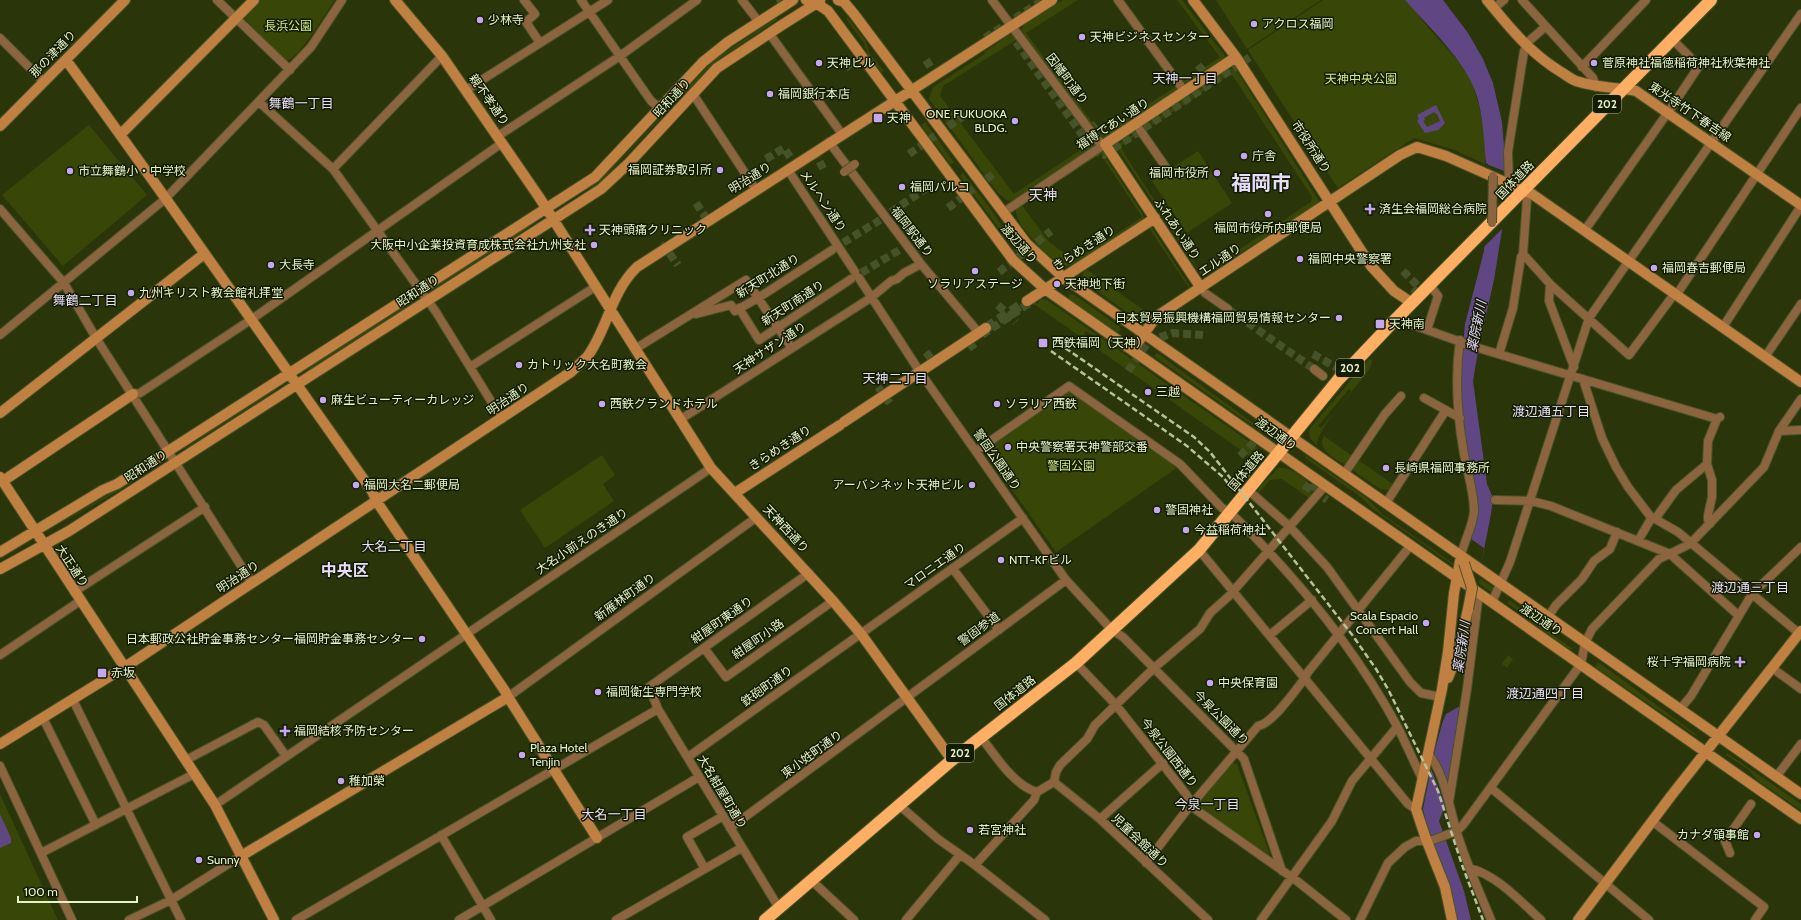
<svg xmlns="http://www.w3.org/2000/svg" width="1801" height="920" viewBox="0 0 1801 920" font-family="Cabin,'Noto Sans JP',sans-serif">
<rect width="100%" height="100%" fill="#2a350a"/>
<path fill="#384708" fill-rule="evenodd" d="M261 0H335C325 13 301 57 286 61L245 19 246 16Z
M1063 0H1078L1026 33 1101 134 1175 87V84L1177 87 1176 91 1105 138H1101L1020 31 1025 24Z
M1177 0H1182L1225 56 1223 60 1187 84 1182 80H1185L1220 57Z
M1216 0H1321L1247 49Z
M1323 0H1408C1423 24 1444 45 1462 65 1479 84 1487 143 1485 164L1452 149 1414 138 1338 188 1326 170C1315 170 1308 151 1302 144L1304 137 1248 50Z
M776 18 777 20 716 61 682 97 680 95 714 60Z
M848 18 865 40 870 54 884 71 882 73 868 55 864 43 846 19Z
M1009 35H1014L1096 145 1088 152 1084 153 1026 191 1016 200 1008 201 998 193 929 99 933 87 983 55 986 51ZM1016 40 1091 141V143L1014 194 940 96 943 86Z
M1229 69H1235L1237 71 1319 201 1315 205 1203 277 1118 149 1117 145ZM1229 75 1233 76 1312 197 1311 202 1205 272 1200 271 1122 150V145Z
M676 101 677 102 599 183 574 200 598 182 620 160Z
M925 122 954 162 951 165 921 125Z
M89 125 147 195 63 266 2 195Z
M1101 151 1143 214 1144 219 1076 265 1063 266C1050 259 1013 224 1016 208ZM1099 155H1101L1142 217 1075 261 1049 242 1022 205Z
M1198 151 1232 203 1187 233 1152 181Z
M963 173 990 208 1014 245 1029 261 1027 262 1015 250 960 176Z
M528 225 530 227 429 292 428 291Z
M1151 226 1190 287 1149 315 1139 318 1131 315 1087 284C1082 279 1082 273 1085 267ZM1149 228 1189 288 1149 314 1086 269Z
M1073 294 1120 327 1121 331 1117 332 1069 299V295Z
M1041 299 1047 300 1257 447C1264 460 1247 473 1240 482L1237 481 1250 465 1249 456 1034 304H1037ZM1086 331 1100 340 1098 343 1084 334Z
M414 300 415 301 307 371 306 370Z
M1157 353 1264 431 1263 433 1154 356Z
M1369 359 1372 360C1372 366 1367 372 1364 376 1352 393 1318 427 1317 445 1310 440 1307 435 1311 427ZM1349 389 1352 392 1321 428 1318 426Z
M1069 388 1178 467 1056 552 983 449Z
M275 389 276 390 185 449V448Z
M1324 436 1354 457 1346 465C1335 459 1316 450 1324 436Z
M602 455 615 475 603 484 614 501 545 548 520 510Z
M1306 456 1367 498 1381 513 1458 567 1457 568 1373 509 1358 495 1305 458Z
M1357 459 1394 485 1388 490 1380 489 1354 471 1352 468Z
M159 464 120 490 58 525Z
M1278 468C1288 466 1310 479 1313 490L1309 498 1282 479 1270 480 1259 493 1288 518H1292L1289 521 1258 494 1259 488Z
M1479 578 1496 589 1494 594 1477 582Z
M1509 600 1544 625 1554 636 1572 648 1571 650C1548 636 1529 618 1507 603Z
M1508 655 1513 659 1507 668 1502 664Z
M1598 662C1632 686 1664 711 1697 735L1696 736 1595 667Z
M1727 753 1801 804V810L1757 780 1749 770 1726 755Z
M1230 763 1237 764 1270 855 1267 857 1198 807 1197 802Z
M0 794 58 920H0Z"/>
<path fill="#614684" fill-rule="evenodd" d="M1405 0H1443L1468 33 1483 59 1493 83 1502 122 1506 171 1502 230 1494 280 1479 345 1473 381 1487 484 1493 498 1491 514C1471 610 1460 708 1445 806L1439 821 1464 891 1471 920H1456L1429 835 1423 809 1434 754 1443 720 1471 536 1476 510 1465 444 1460 377 1465 324 1484 251 1488 164 1486 163C1484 141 1483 117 1477 96 1466 61 1429 27 1405 0Z
M1436 105 1445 123 1438 130 1425 133 1417 121 1419 119 1417 115ZM1434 112 1437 114 1440 121 1427 127 1423 121 1425 120 1424 118Z
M0 814 11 838V843L0 848Z"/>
<path fill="#2a350a" d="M1486 164 1507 172 1504 227 1483 248Z
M1468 537 1484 548 1462 705 1446 714 1437 735Z
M1433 752 1449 794 1446 808 1430 766Z"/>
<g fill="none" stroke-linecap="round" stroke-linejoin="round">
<path stroke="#465227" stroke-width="8" stroke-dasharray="8 4" stroke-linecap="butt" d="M777 3 787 0
M985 38 1043 0
M1016 42 1093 150 1104 155 1250 57
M926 60 933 71
M1198 65 1210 79
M845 68 864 54
M1085 133 1096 124
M814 151 824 170
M909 154 965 115
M766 159 784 148 794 163
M696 203 707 219
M948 208 996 172
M891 212 931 185
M666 244 664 246 678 265
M833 249 880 220
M1403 271 1419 287 1413 294
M999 272 1051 231
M851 279 901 249
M998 305 1016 322
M1228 309 1314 369
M982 335 1034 300
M970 343 974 349
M926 352 936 365
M1313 354 1341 370 1336 377
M1128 371 1149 341 1173 333 1203 335
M878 387 891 405
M1240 456 1261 435
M1242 474 1261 473 1264 470
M1304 485 1327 500
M1312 490 1321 478"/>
<path stroke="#465227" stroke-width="10" stroke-dasharray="10 5" stroke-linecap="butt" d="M986 328 1027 301"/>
<defs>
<path id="street" d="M217 0 290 70
M524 0 535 14 526 22 540 43
M581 0 651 101 660 108
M742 0 759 22
M992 0 1098 141 1105 144
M1118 0 1185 92
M1522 0 1593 78 1596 87
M1494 8 1504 0
M769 33 842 134
M0 38 44 82
M1582 67 1646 0
M466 90 608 0
M693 94 756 190
M259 102 333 169 436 312 502 419
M1140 130 1167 169
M498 136 620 56 697 0
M829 142 921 264 979 333
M333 169 442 56
M788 170 855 272
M1509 183 1508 152 1524 51 1529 41 1545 27
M0 209 64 283 96 338 252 583
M1004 212 1105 144
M1585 230 1671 108 1699 66 1672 39
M1523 254 1551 285 1629 355 1675 293
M859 278 920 372 1066 580 1112 630 1123 637 1244 759 1282 871
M1550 284 1549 301 1574 367
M1205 293 1228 309
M1677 294 1801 108
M739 308 759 340 851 279
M695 312 696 314 731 305 735 311 758 298 832 250
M1396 319 1478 348 1717 419
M1723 327 1801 206
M1427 330 1438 296 1430 285
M0 335 165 199 311 47 342 0
M1460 340C1455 375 1457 413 1463 448 1466 469 1474 490 1474 511 1473 526 1464 541 1461 556
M635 349 746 280 789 344
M1499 354 1513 308 1521 257 1523 254 1527 199 1524 190
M1765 357 1801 304
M470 367 595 287
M1314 369 1323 376
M1583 379 1602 438 1616 467 1628 487 1650 516 1678 532 1801 635
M133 394 140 393 252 319 502 143
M1424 398 1460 418
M681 419 872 297 891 281 897 279 904 273 921 264
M1779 431 1801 430
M976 451 1069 386 1180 464 1222 508 1230 512C1295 576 1353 645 1397 726 1406 743 1413 761 1422 778
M1344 474 1385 414 1401 396
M1248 490 1289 526 1327 567 1410 682 1421 693 1440 697
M1495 500 1531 501 1551 506 1670 554 1738 615
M1386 503 1446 410
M1655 519 1676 490 1707 464
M1710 524 1708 520V515L1712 497V480L1707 464 1708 441 1717 419 1720 417
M1638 541 1652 517
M1199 550 1408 804 1416 809
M953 569 999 630
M74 592 205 507
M1492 602 1510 562 1589 318 1801 14
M1548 617 1556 605 1582 579 1594 561 1610 549 1617 532
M1270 635 1312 600
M704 648 726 677 833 601
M0 655 80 601
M1076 663 1116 705 1186 794 1195 809 1297 881 1346 920
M1772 668 1801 689
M508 697 757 517
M73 700 181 920
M1680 709 1691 696 1752 594 1801 547
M43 718 96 825
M981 737C995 755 1014 786 1037 792
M1429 755C1445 773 1451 816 1459 839 1468 867 1480 893 1491 920
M688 757 1023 518
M186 760 258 722 264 725 286 756
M0 766 72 920
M1776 777 1801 744
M1054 782 1056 772 1060 765 1087 739 1095 725 1154 668 1200 629 1210 613 1229 596 1325 486
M1054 782 1100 819 1208 920
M1491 788 1649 920
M1037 792 1054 782
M1449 802 1467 689 1479 593
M215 805 711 468
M899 805 938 839 975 865 1045 920
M1100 819 1163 763
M1652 821 1764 907 1755 920
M730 828 1066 580
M441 835 491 920
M41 853 194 774
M1730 853 1725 841 1751 804
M1146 863 1186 811 1258 726C1272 724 1295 691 1305 678L1308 672 1411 545
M975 865 1034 800 1037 792
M1469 868C1497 875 1520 901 1541 920
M705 869 687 837 723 816
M811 880 854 920
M779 908 658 709 649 687 809 573
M129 920 171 900 241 856
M296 920 658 709
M459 920 699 777
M616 920 741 848
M906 920 960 855
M1261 920 1332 821 1352 781 1397 727
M1360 920 1388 863 1405 847 1416 841H1430L1457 831 1463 825 1581 664 1585 643 1592 629 1659 559 1690 544 1764 467 1779 431 1801 399"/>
<path id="secondary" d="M395 0 442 56 539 197 711 468 833 601 861 634 952 760
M806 0 816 3 828 11 1013 260 1045 289 1801 819
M838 0 844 2 854 14 1027 244 1063 277 1801 794
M1193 0 1236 57 1371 266 1394 291 1412 303
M1487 0C1509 27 1530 53 1561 72 1566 75 1571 79 1576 81 1597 88 1615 87 1636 91L1801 205
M66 60C170 202 270 347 372 491L377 502 505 691 508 697 597 838
M0 126 125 0
M121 134 254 0
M1201 288 1105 144 1236 57
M1027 301 1155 218
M1133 349 1156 317 1400 155 1417 147 1446 156 1532 194 1801 382
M0 413 204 254
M844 422 986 328
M0 477 215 805 274 920
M3 481 133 394
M735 493 840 425
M0 552 103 490 117 484 595 177 703 62 728 42 793 0
M0 569 69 531 601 189 629 163 717 68 782 25 820 1
M1448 678 1458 653 1468 609
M0 744 125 667 571 372C576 367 582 362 587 357 608 329 610 293 637 267L1052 0
M241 856 508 697
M1452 920 1445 887 1426 839 1416 809 1442 689 1448 652 1454 593 1461 556
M1578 920 1671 796 1801 631"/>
<path id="highway" d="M765 920 952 760 1076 663 1199 550 1338 380 1393 322 1711 0"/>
</defs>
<use href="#street" stroke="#485329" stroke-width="10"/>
<use href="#secondary" stroke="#485329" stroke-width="12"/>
<use href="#highway" stroke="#485329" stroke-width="14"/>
<use href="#street" stroke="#8c643f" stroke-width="8"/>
<use href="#secondary" stroke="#c08042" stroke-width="10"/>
<use href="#highway" stroke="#feaf64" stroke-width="12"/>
<path stroke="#b6c39a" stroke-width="2.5" stroke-dasharray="6 3" stroke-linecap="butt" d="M1058 343 1194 437 1210 452 1353 636 1376 669 1388 689 1438 791 1462 865 1483 920
M1051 351 1187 446 1223 477 1233 490"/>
<defs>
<path id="street-bridge" d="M844 172 855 164
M1492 223 1493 176"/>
<path id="secondary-bridge" d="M1464 563 1472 588 1468 609"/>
</defs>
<use href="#street-bridge" stroke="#485329" stroke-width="10" stroke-linecap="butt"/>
<use href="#secondary-bridge" stroke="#485329" stroke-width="12" stroke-linecap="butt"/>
<use href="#street-bridge" stroke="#8c643f" stroke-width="8"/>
<use href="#secondary-bridge" stroke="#c08042" stroke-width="10"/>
</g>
<g fill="#c5a7f1" stroke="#131b00" stroke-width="1.5">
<circle cx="480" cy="20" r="4"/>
<circle cx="1254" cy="24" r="4"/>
<circle cx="1082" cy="37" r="4"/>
<circle cx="819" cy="63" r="4"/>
<circle cx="1594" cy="63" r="4"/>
<circle cx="770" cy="94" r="4"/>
<rect x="873" y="113" width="10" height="10" rx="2"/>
<circle cx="1015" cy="121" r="4"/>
<circle cx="1244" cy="156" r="4"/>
<circle cx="720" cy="170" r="4"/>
<circle cx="70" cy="171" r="4"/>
<circle cx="1217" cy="173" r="4"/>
<circle cx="902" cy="187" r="4"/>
<path d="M1368 203h4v4h4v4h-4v4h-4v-4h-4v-4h4z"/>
<circle cx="1268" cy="214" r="4"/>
<path d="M588 224h4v4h4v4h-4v4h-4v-4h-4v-4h4z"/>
<circle cx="594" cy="245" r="4"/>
<circle cx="1300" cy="259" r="4"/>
<circle cx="271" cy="265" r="4"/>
<circle cx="1654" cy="268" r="4"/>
<circle cx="975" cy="271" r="4"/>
<circle cx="1057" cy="284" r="4"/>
<circle cx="131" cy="293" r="4"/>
<circle cx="1339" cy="318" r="4"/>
<rect x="1375" y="319" width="10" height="10" rx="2"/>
<rect x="1038" y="338" width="10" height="10" rx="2"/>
<circle cx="519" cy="365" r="4"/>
<circle cx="1148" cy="392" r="4"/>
<circle cx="323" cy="400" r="4"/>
<circle cx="602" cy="404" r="4"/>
<circle cx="997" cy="404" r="4"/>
<circle cx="1008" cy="447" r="4"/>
<circle cx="1386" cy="468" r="4"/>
<circle cx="356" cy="485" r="4"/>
<circle cx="972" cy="485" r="4"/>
<circle cx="1157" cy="510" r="4"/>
<circle cx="1186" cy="530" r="4"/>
<circle cx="1001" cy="560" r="4"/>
<circle cx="1426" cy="623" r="4"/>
<circle cx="422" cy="639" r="4"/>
<path d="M1738 656h4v4h4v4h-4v4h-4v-4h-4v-4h4z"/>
<rect x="97" y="668" width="10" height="10" rx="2"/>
<circle cx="1210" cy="683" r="4"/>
<circle cx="598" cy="692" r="4"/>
<path d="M283 725h4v4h4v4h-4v4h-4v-4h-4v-4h4z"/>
<circle cx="522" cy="755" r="4"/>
<circle cx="341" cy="781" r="4"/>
<circle cx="970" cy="830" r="4"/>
<circle cx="1757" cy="835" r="4"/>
<circle cx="199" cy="860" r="4"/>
</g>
<g text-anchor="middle" stroke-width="3" stroke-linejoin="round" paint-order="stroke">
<g fill="#131b00" stroke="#a6b28e" stroke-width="1">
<rect x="1593" y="95" width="28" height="18" rx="3"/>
<rect x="1336" y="359" width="28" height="18" rx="3"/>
<rect x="946" y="744" width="28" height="18" rx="3"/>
</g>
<g font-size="11" font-weight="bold" fill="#e5f3cb">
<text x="1607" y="108">202</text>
<text x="1350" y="372">202</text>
<text x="960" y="757">202</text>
</g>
<g font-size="12" fill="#e5f3cb" stroke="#131b00" text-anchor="start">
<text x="488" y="24">少林寺</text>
<text x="1262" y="28">アクロス福岡</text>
<text x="1090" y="41">天神ビジネスセンター</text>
<text x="827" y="67">天神ビル</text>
<text x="1602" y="67">菅原神社福徳稲荷神社秋葉神社</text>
<text x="778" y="98">福岡銀行本店</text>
<text x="1007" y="118" text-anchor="end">ONE FUKUOKA<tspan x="1007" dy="14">BLDG.</tspan></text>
<text x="887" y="122">天神</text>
<text x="1252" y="160">庁舎</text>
<text x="712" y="174" text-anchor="end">福岡証券取引所</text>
<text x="78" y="175">市立舞鶴小・中学校</text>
<text x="1209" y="177" text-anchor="end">福岡市役所</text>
<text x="910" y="191">福岡パルコ</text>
<text x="1379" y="213">済生会福岡総合病院</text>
<text x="1268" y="232" text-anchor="middle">福岡市役所内郵便局</text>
<text x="599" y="234">天神頭痛クリニック</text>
<text x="586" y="249" text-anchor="end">大阪中小企業投資育成株式会社九州支社</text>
<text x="1308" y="263">福岡中央警察署</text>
<text x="279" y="269">大長寺</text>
<text x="1662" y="272">福岡春吉郵便局</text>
<text x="975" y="288" text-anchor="middle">ソラリアステージ</text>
<text x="1065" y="288">天神地下街</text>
<text x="139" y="297">九州キリスト教会館礼拝堂</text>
<text x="1331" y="322" text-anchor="end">日本貿易振興機構福岡貿易情報センター</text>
<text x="1389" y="328">天神南</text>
<text x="1052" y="347">西鉄福岡（天神）</text>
<text x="527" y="369">カトリック大名町教会</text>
<text x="1156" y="396">三越</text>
<text x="331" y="404">麻生ビューティーカレッジ</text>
<text x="610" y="408">西鉄グランドホテル</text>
<text x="1005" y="408">ソラリア西鉄</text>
<text x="1016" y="451">中央警察署天神警部交番</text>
<text x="1394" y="472">長崎県福岡事務所</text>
<text x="364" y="489">福岡大名二郵便局</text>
<text x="964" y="489" text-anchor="end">アーバンネット天神ビル</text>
<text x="1165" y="514">警固神社</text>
<text x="1194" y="534">今益稲荷神社</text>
<text x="1009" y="564">NTT-KFビル</text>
<text x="1418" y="620" text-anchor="end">Scala Espacio<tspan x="1418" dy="14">Concert Hall</tspan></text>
<text x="414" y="643" text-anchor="end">日本郵政公社貯金事務センター福岡貯金事務センター</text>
<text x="1731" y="666" text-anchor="end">桜十字福岡病院</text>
<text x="111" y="677">赤坂</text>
<text x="1218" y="687">中央保育園</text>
<text x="606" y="696">福岡衛生専門学校</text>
<text x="294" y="735">福岡結核予防センター</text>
<text x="530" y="752">Plaza Hotel<tspan x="530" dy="14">Tenjin</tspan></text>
<text x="349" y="785">稚加榮</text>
<text x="978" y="834">若宮神社</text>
<text x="1749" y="839" text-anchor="end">カナダ領事館</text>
<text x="207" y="864">Sunny</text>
</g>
<g font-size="12" fill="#cdeb86" stroke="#131b00">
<text x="288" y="30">長浜公園</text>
<text x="1361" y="83">天神中央公園</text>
<text x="1071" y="470">警固公園</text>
</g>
<g font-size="12" fill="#e5f3cb" stroke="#131b00">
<text transform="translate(53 54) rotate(-46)" y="4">那の津通り</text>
<text transform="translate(1067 79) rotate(53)" y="4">因幡町通り</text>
<text transform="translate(672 98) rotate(-47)" y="4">昭和通り</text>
<text transform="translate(489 100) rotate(55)" y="4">親不孝通り</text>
<text transform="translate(1690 112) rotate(34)" y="4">東光寺竹下春吉線</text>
<text transform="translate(1113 124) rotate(-33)" y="4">福博であい通り</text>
<text transform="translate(1311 147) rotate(57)" y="4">市役所通り</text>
<text transform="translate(750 178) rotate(-32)" y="4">明治通り</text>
<text transform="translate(1515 180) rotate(-46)" y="4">国体道路</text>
<text transform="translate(823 201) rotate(56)" y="4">メルヘン通り</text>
<text transform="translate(1177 229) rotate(56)" y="4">ふれあい通り</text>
<text transform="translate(912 232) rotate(52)" y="4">福岡駅通り</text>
<text transform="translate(1019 244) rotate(49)" y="4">渡辺通り</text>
<text transform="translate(1084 248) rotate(-33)" y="4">きらめき通り</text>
<text transform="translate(1220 260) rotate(-34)" y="4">エル通り</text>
<text transform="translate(768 276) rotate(-32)" y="4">新天町北通り</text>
<text transform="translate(418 291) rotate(-33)" y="4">昭和通り</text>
<text transform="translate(793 303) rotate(-33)" y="4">新天町南通り</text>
<text transform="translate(770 348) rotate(-33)" y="4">天神サザン通り</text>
<text transform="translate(508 399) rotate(-34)" y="4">明治通り</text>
<text transform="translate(1276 434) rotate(36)" y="4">渡辺通り</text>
<text transform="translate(780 448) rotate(-33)" y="4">きらめき通り</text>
<text transform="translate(997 460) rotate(55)" y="4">警固公園通り</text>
<text transform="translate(146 466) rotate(-33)" y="4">昭和通り</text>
<text transform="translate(1246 471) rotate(-50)" y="4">国体道路</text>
<text transform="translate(786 529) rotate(47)" y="4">天神西通り</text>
<text transform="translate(582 541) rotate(-34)" y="4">大名小前えのき通り</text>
<text transform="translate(72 566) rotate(57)" y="4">大正通り</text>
<text transform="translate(935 566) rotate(-35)" y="4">マロニエ通り</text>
<text transform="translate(238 577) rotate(-33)" y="4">明治通り</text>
<text transform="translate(625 597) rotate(-36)" y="4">新雁林町通り</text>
<text transform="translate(722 620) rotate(-35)" y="4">紺屋町東通り</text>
<text transform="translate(1541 620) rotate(34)" y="4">渡辺通り</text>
<text transform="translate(979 629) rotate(-36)" y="4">警固参道</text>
<text transform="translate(758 639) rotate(-35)" y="4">紺屋町小路</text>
<text transform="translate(767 686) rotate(-36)" y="4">鉄砲町通り</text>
<text transform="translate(1015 693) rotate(-38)" y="4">国体道路</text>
<text transform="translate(1221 718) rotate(45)" y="4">今泉公園通り</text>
<text transform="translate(1169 753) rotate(52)" y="4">今泉公園西通り</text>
<text transform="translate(812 754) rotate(-36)" y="4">東小姓町通り</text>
<text transform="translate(722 792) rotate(59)" y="4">大名紺屋町通り</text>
<text transform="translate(1140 841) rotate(43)" y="4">児童会館通り</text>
</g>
<g font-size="13" fill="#e7dcf9" stroke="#131b00">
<text x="1185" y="83">天神一丁目</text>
<text x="301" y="108">舞鶴一丁目</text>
<text x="85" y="305">舞鶴二丁目</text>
<text x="895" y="383">天神二丁目</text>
<text x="1551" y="416">渡辺通五丁目</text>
<text x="394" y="551">大名二丁目</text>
<text x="1750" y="592">渡辺通三丁目</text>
<text x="1545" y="698">渡辺通四丁目</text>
<text x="1207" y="809">今泉一丁目</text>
<text x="614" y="819">大名一丁目</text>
</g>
<g font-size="13" font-style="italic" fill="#e3d5fa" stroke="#131b00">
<text transform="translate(1476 326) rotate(-79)" y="5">薬院新川</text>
<text transform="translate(1461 647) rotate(-82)" y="5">薬院新川</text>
</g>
<g font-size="14" fill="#e7dcf9" stroke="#131b00">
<text x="1043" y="200">天神</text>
</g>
<g font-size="16" font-weight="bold" fill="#e7dcf9" stroke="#131b00">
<text x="345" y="576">中央区</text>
</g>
<g font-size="20" font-weight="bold" fill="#e7dcf9" stroke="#131b00">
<text x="1261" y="190">福岡市</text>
</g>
</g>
<path d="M18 896v6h119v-6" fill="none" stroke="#e5f3cb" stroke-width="2"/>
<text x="24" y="896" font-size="12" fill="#e5f3cb" stroke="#131b00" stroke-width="3" paint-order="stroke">100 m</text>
</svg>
